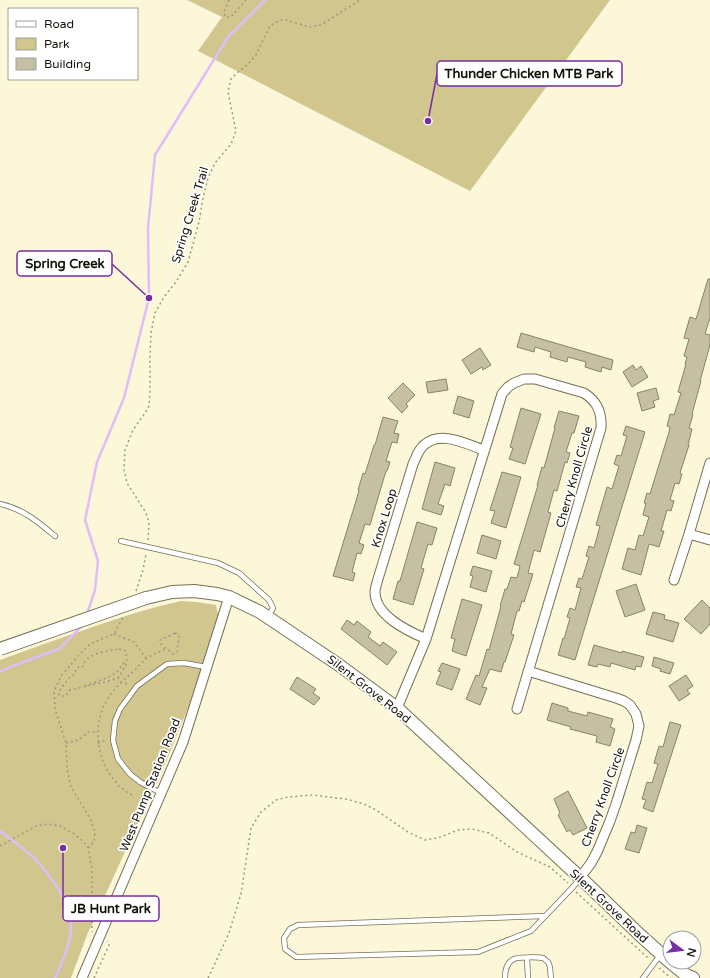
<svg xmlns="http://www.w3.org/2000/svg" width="710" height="978" viewBox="0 0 710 978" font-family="'Varela Round',sans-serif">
<rect width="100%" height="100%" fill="#fcf7d8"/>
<path fill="#d0c68e" d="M187 0H610L470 191 198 51 222 17Z
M181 601 196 602 216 605 219 618 205 666 166 762 87 935 71 978H0V660C29 649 58 639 87 629 118 618 149 608 181 601Z"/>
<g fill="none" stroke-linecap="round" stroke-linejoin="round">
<path stroke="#e0bdfa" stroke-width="2.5" d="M87 614 95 590 98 561 85 520 97 462 124 398 149 298 148 228 155 155 228 37 265 0
M0 672 10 667 59 649 83 625
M0 831C12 840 25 849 36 860 50 875 72 904 71 926 71 944 62 962 55 978"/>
</g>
<path fill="#c5c0a3" stroke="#888367" d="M708 279H710V318L705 334 710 335V345L700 381H701L692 414 693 415 689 428 692 429 688 445H689L680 473 682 474 679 484 675 483 670 500 674 501 671 511 667 510 661 531H664L659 547 649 544 641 575 622 569 628 548 635 550 639 535 643 536 649 517 643 515 646 503H644L647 493 650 494 669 432 670 427 667 426 670 414 674 415 681 393 678 392 686 364H685L687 357 684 356 689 339 684 338 690 317 696 319Z
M521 333 613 360 611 370 602 367 601 372 585 367 586 362 568 357 567 362 550 357 551 352 535 347 534 352 517 347Z
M480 348 491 365 483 370 482 367 471 374 462 360Z
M633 365 636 370 641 366 648 377 632 387 623 372Z
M446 379 448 390 428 393 426 382Z
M403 383 415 395 406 404 408 406 402 413 388 398Z
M656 388 659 399 653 401 655 407 642 411 637 393Z
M458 396 474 401 469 418 453 413Z
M521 408 541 414 525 464 509 459 513 448 510 447Z
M559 411 579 416 574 433H572L566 452 570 453 567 463 565 462 557 491 554 490 548 512 551 513 540 552 534 550 528 573 533 574 524 602 522 601 519 611H517L511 634 514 635 505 662H504L501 672 490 669 482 687 487 688 480 705 466 699 476 675 479 676 487 649 489 650 501 606H500L505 589H507L511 577 517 578 520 566 514 564 538 485H537L542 467 544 468 555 428H554Z
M383 417 398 421 394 433 399 434 397 443 392 442 386 461 390 462 387 471H386L370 525 365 524 359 543 364 545 361 554 357 553 352 572 355 573 353 581 333 576 359 491 358 490 363 473 365 474 374 445H375Z
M626 426 645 432 592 604 575 660 558 655 563 638 564 639 570 618 567 617 570 608 575 610 581 588 576 587 579 578 582 579 589 557 586 556 589 546 594 548 600 526 596 525 607 487 612 489 619 466 614 464 617 455 621 456 627 436 623 435Z
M435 462 455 468 450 486 445 484 438 504 444 506 441 515 422 509Z
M502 472 521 477 506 528 491 523 495 511 490 510Z
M417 522 437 528 432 545 428 544 421 568 424 569 413 605 393 599 398 581H400Z
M482 535 501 541 496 559 477 553Z
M473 566 492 571 486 592 470 587 473 576 470 575Z
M636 584 645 610 625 617 616 591Z
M462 599 482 605 466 656 452 651 455 639 451 638Z
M702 600 710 608V624L701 634 684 619Z
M653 612 665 615 664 619 679 623 673 642 646 634Z
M347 620 354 625 357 621 371 632 368 637 380 646 383 642 397 652 387 665 341 629Z
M594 645 622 653V651L644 657 641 667 636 666 635 670 611 663 610 667 598 664 597 667 588 665Z
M654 657 674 663 670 674 660 671 661 669 652 666Z
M442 663 460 669 452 690 436 684 441 672 438 671Z
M686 675 693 686 687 690 690 694 679 701 669 686Z
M297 677 316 689 313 693 320 698 314 705 290 689Z
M552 703 568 708V711L587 716 588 712 613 719 610 727 615 729 610 746 596 742 597 736 570 729 571 727 547 720Z
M670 722 681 725 653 812 643 808 646 800 642 799 647 782 652 783 658 764 654 763 659 746 663 747Z
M568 791 587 828 573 835 570 830 567 832 558 815 560 813 554 799Z
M637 825 647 828 639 853 625 849 631 832 635 833Z"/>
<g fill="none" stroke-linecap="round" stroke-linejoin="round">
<defs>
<path id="lane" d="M0 504C23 509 37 521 55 536
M121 541 218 563 239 573 269 600 273 608 268 617
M161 793 140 782 130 774 118 759 113 740 115 721 120 709 137 686 167 664 184 663 206 667
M545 916 298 925 290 929 284 938 285 949 296 957 478 952 531 931 572 888 580 879
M527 958 528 978
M505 978C505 971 507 962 514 959 517 957 539 957 543 958 545 959 546 961 548 962 551 966 550 973 551 978
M643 978 661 954"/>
<path id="street" d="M689 534 710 540
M674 580 689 534 710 463
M426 639C408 631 375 616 375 592 375 588 377 583 378 579L413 464C416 458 418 450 424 445 441 430 466 444 484 450
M528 671 616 698 624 701 630 705 636 714 639 726 636 740 617 801 610 821 597 852 591 863 580 878
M397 708 426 639 502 394 508 387 514 383 524 379H535L584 393C597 401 602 412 601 428L517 709
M82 978 183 742 229 597"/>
<path id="secondary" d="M146 598 172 592 194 591 217 594 229 597 260 612 339 665 397 708 587 884 640 935 670 962
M670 962 686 975 693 978"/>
</defs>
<use href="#lane" stroke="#767155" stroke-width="6"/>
<use href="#street" stroke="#767155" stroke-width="11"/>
<use href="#secondary" stroke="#767155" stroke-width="14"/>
<path stroke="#9c9982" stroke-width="1.5" stroke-dasharray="2 3" stroke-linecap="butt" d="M229 0 224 12 225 17H231L246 0
M148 540 149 523 146 513 127 483 124 469 125 450 133 430 145 413 149 406 150 392V356L151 333 155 313 164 297 176 282 188 262 199 222 203 198 208 178 215 163 231 144 236 131 228 92 231 79 237 73 247 65 256 55 270 26 280 20H287L309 27 321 25 360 0
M136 591 143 570 146 554
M175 633 178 634 179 636 177 652 173 654 161 644 160 640Z
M114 634 134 642 146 658
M119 649 124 650 126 652 127 663 119 677 112 680 70 690 66 696H62L59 695V691L70 677 75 674 76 669 79 667 81 668 83 666C86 653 108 651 119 649Z
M118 677 121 682 129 685
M85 686 109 677 118 671 126 660
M66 743 79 740 88 732H98
M98 743 106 740
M132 795C127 792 120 788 116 782 96 760 92 725 107 700 114 688 126 678 136 669 139 665 143 661 147 658 153 654 160 652 166 648
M0 846 36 826 48 824 60 826 74 834 84 842 88 848 92 869V932
M88 848 94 842 95 832 90 818 71 787 67 769 66 743 55 709 54 691 62 675 78 656 90 644 114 634 123 617
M576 892 648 958
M659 968 671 978
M94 978 109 945 108 941
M208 978 211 972 229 933 241 894 251 828 261 812 276 800 288 797 312 795 346 799 364 804 376 810 408 832 425 840 438 838 458 830 472 829 489 833 517 852 550 867 568 883"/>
<use href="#lane" stroke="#fff" stroke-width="4.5"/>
<use href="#street" stroke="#fff" stroke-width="9"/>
<use href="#secondary" stroke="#fff" stroke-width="12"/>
<defs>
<path id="secondary-bridge" d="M0 649 146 598"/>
</defs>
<use href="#secondary-bridge" stroke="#767155" stroke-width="14" stroke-linecap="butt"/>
<use href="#secondary-bridge" stroke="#fff" stroke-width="12"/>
</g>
<g text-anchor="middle" stroke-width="3.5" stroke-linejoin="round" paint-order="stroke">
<g font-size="12" fill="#141208" stroke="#fff">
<text transform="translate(190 215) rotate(-73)" y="4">Spring Creek Trail</text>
<text transform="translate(574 477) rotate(-74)" y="4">Cherry Knoll Circle</text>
<text transform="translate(384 518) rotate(-73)" y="4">Knox Loop</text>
<text transform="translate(369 689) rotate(38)" y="4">Silent Grove Road</text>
<text transform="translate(150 785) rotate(-68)" y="4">West Pump Station Road</text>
<text transform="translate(603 797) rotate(-70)" y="4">Cherry Knoll Circle</text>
<text transform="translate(609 906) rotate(43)" y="4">Silent Grove Road</text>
</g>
</g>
<path fill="none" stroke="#772ea1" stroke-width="1.5" d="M428 121L437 74M149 298L112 264M63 848L63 908"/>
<g fill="#772ea1" stroke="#fff" stroke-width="1.5">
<circle cx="428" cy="121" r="4"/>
<circle cx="149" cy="298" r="4"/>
<circle cx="63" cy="848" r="4"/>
</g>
<g fill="#fff" stroke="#772ea1" stroke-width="1.5">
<rect x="437" y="61" width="185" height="25" rx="4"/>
<rect x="17" y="251" width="95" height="25" rx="4"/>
<rect x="63" y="896" width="96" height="25" rx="4"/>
</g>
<g font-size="13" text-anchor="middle" font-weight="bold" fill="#141208">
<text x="529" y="78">Thunder Chicken MTB Park</text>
<text x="65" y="268">Spring Creek</text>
<text x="111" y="913">JB Hunt Park</text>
</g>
<rect x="8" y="8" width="130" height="72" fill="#ffffff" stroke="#a1a09c"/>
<rect x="16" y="21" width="20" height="6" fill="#ffffff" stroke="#a1a09c"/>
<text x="44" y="28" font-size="12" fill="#141208">Road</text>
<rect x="16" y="38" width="20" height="12" fill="#d0c68e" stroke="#a1a09c"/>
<text x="44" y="48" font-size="12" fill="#141208">Park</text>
<rect x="16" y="58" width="20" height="12" fill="#c5c0a3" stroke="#a1a09c"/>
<text x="44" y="68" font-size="12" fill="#141208">Building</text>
<g transform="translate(682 950) rotate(105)"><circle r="19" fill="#ffffff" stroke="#a1a09c"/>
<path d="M0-3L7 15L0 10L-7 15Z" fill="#772ea1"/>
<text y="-6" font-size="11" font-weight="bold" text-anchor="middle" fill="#141208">N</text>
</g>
</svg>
